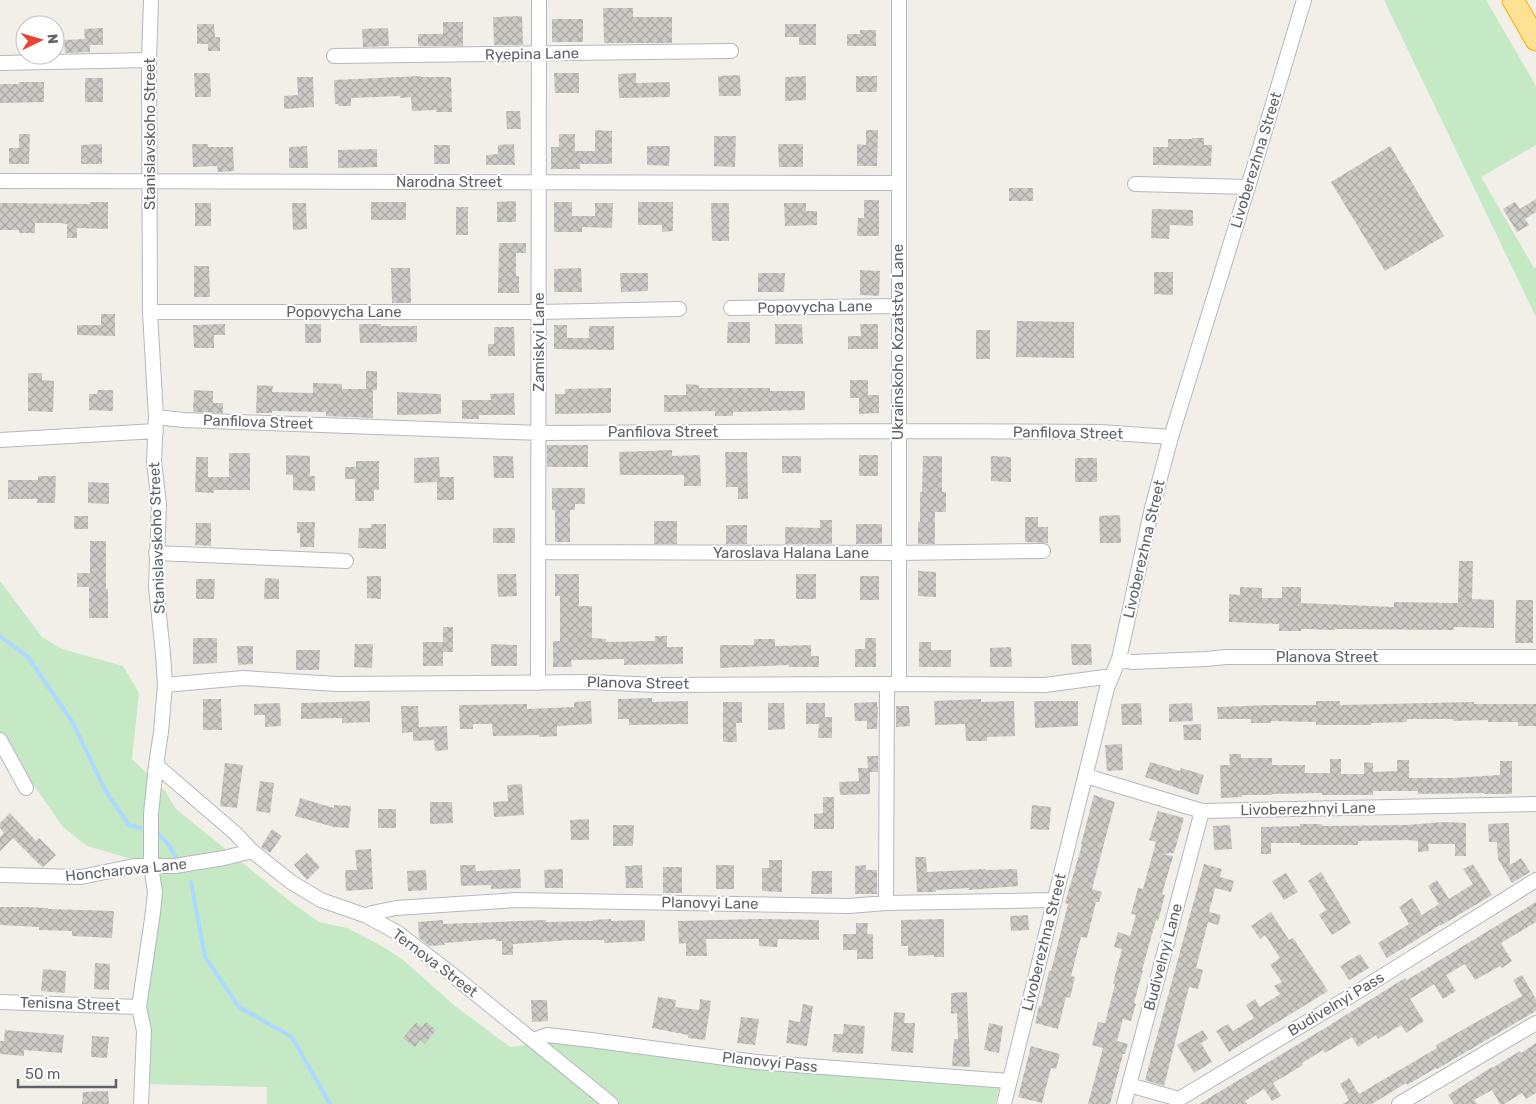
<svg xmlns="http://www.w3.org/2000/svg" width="1536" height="1104" viewBox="0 0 1536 1104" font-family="Rubik,sans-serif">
<defs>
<pattern id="building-cross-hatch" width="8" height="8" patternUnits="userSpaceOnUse" patternTransform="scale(1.25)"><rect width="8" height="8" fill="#cccac5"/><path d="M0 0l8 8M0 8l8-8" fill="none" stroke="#a9a8a4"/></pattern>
</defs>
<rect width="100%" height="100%" fill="#f1efe8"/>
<path fill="#c5e8c5" d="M1384 0H1486L1536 86V145L1481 177 1534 268 1536 267V317Z
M0 581 42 637 62 649 123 666 139 693 132 759 165 791 176 809 287 899 319 922 347 928 378 944 402 959 455 1006 510 1047 546 1042 1000 1085 995 1104H267V1087L139 1084 156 878 146 863 87 846 63 827 0 737Z"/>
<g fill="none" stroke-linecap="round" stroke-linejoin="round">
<path stroke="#aadaff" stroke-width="4" d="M0 636 28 657 73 723 105 790 129 825 141 828
M156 831 168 844 177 859
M191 882 205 957 239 1007 292 1037 330 1104"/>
</g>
<path fill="url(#building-cross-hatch)" d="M603 8H633V17H672V43H604Z
M522 16 523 45H494L493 17Z
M552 19H583V42H552Z
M443 22H463V46H418V34H443Z
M197 24H214L215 37H220V51H208V44H197Z
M785 24H816V45H799V37H785Z
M103 28V45H90V52L65 53 64 40 85 39 84 29Z
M388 28 389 46 363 47 362 29Z
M860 30H876V46H847V34H860Z
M194 73H210L211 97H195Z
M554 73H579V93H555Z
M636 73V83L670 82V97L619 98 618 74Z
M740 75 741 96H719L718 76Z
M421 76V77H451L452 112H436V110L412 111 411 97 400 98V96L351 98V106H339L338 104H335L334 80Z
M806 76V100L785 101V77Z
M856 76H877V92H856Z
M297 77H313L314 107 284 109V96L298 95Z
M85 78H103V102H85Z
M19 82H44V102L0 103V84H19Z
M506 111H520L521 129H507Z
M595 130 612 131V164H580V169H551V147H559V134H575V151H595Z
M866 130H878L877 166H857V144L866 145Z
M19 134H30L29 164H9V148H19Z
M714 136H736L735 167 714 166Z
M1192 138H1204V145H1212L1211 166 1153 165V147H1168V139H1192Z
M102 144V164H81V145Z
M192 144H208V147H233L234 171 218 172 217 166 193 167Z
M514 144 515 165H486V155L498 154V145Z
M778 144H803V167H779Z
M434 145H450V164H434Z
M307 146 308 168H289V147Z
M647 146H670L669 166 647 165Z
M1390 146 1444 236 1385 271 1331 182Z
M377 149V167L338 168V150Z
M1009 188H1033V201H1009Z
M1536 199V212L1525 219 1529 225 1517 232 1503 209 1515 202 1520 209Z
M864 200H879V236H857L858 218H864Z
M516 201V222H497V202Z
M90 202H108V229L77 228V238H67V224L60 223H35V233H19V230H0V203L90 204Z
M371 202H406V220H371Z
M554 202H572V216H595V203H613L612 228 582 227V232H554Z
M638 202H673V231L662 232V225H638Z
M195 203H211V226H195Z
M292 203H306L307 229 293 230Z
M711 203H729V241H712Z
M784 203H806V211H817V225L785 226Z
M456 207H468V235H456Z
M1152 209 1193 210V226L1170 225 1169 239 1151 238Z
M499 243H526V253H516V276H519V293H498Z
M194 266H209L210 297H194Z
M391 268H410L411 303H392Z
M581 268 582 292H554V269Z
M860 270 880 271 879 296 860 295Z
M1154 272H1173V295L1154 294Z
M620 273H648V291L621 292Z
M758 273H785L784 292H758Z
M101 314H115V336L77 335V325H101Z
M1017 321 1074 322V358L1016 357Z
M728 322H750V343H727Z
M225 324V335H214V348H194L193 325Z
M305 324H321V343H305Z
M359 324H381V326H417V342L360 343Z
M775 324H802L803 344H775Z
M860 324H878V349H848V336H861Z
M554 325H567V338H589V326H614V350L554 349Z
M494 327H514L515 356H488V344H494Z
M976 330H990V359H976Z
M366 371H377V390H373V418L326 416V412L272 411V413H256L257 385 273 386 272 392 313 393V383L342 384V389H366Z
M28 373H42V380L54 381 53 412 28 411Z
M850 380H868V395H879V413L859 414V398H850Z
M686 384 699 385V388H770V391H805V410L733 412V416H715V411L664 412V395H686Z
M611 388V413L555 414V394H565V389Z
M98 390H113V411L89 410V394H97Z
M194 390 213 391V403H223V413L193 412Z
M397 392 441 394V414L397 415Z
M514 393 515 415H479V419H462V400H491L490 394Z
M547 445H588V467H547Z
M672 450V456L700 455 701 486H684V475H620L619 452Z
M725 452H747L748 499H738V487H726Z
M229 453H250V490H214V493L195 492 196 457H208V477H229Z
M286 455 310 456V476H315V491L293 490V475H286Z
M859 455H878V476H859Z
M493 456H513L514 478H494Z
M782 456H801V473H782Z
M923 456H942V492H946V512H935V544H918V522H920V492H922Z
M991 456 1011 457V482L991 481Z
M439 457 440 477H454V500H437V482L414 483V458Z
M1075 458H1097V482H1075Z
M356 461H379V490H374V501H355V479H345V467H356Z
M38 476H56L55 503H37V499H8V480H38Z
M88 482 109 483V504L88 503Z
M552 488H585V504H575V510H570V542H555V510H552Z
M1120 515 1121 543H1100L1099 516Z
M74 516H88V529H74Z
M1025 517H1038V527H1048V543L1025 542Z
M820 520H832V544H785V527L820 528Z
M654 521H677V544H654Z
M297 522H315L314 547H300V533H297Z
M196 523H211V546L195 545Z
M371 524H386V549L358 548 359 528H371Z
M856 524H882V544H856Z
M726 525H747V544H726Z
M493 528H515V543H493Z
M90 541H106V589H108V618H89V587H77V573H90Z
M1459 561H1473L1472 599 1494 600V628L1454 627V630L1335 629V630L1301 629V631H1279V624L1229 622V594L1240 595V587L1262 588V598H1282V587H1301V603L1394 607V602L1458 603Z
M918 571 936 572V597L918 596Z
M497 574H516L517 596 498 597Z
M555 574H579V606H592V638L606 639V642L655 641V636H667V647H683V664L624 665V659L571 660 572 667H553V641H560V596H555Z
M796 574H816V599H796Z
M367 576H381V599L367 598Z
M860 576H879V600H860Z
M265 578 279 579V599H264Z
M196 579H215L214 599H196Z
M1516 600H1533V643H1515Z
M443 627H453V652H443V666H423V642H443Z
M193 638H217V663L193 664Z
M865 638H876V667H855V649H865Z
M754 639H775V646L811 645V656H819V667H789V665L720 668V645H754Z
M919 642H931V650H951V667H919Z
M355 644H373L372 668 354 667Z
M491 644 517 645V666H491Z
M1071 644H1091L1092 665H1072Z
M237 646H253V664L238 665Z
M1011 647 1012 667H990V648Z
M296 650H320L319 670H296Z
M652 698V702L688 701V724L629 725V719H618V699Z
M203 699H221L222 730H203Z
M981 699V702L1014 701 1015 736 987 737V741H966L965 724 935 725 934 701Z
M370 701V722L342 723V718L301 719V703Z
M591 701 592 724 557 726V736L539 737V735L493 736 492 724H473V729H460L459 705 527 704V709L574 707V702Z
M1034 701H1078V726L1035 728Z
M1316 701H1340V705L1474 702V704H1536V726H1518V722H1488V720L1453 721V719H1407V722L1371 723V725H1316V722L1271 721V723H1251V719H1218L1217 707 1271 705H1316Z
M723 702H742V723H736L737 742H723Z
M877 702V707H878L877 729H867V721H855L854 703Z
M280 703 281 726 265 727V715H254V704Z
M768 703H784L785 729 768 730Z
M806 703H825V717H832V738H818L819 724H806Z
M1141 703 1142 725H1122L1121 704Z
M1192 703 1193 721 1169 722V704Z
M401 706H418L419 727 447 726 448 750 435 751 434 740 413 741V732L402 733Z
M896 706H909L910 726 896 727Z
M1201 724V740H1184L1183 725Z
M1122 744 1123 770 1107 771 1105 745Z
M1229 754H1241V758H1272V765H1305V773H1330V759H1341V774H1364V762L1373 763V772L1397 771V760H1409V778H1452L1500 775V761H1512V794H1484V793L1418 794V791H1373V795H1322V793L1272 794V795H1242V797L1221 798 1220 765H1230Z
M867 756H878V772H870V794L840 795 839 782 859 781 858 768H868Z
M1150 762 1180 771 1181 768 1204 775 1198 795 1145 777Z
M225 763 243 765 237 808 220 806Z
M260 781 274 783 270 813 256 811Z
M522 784 524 815 494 817 493 802 508 801 507 785Z
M1094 795 1115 802 1092 889 1102 892 1099 902H1096L1087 938 1081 937 1071 976 1075 977 1070 998 1066 997 1058 1029 1035 1023 1039 1006H1041L1049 971H1051L1068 904 1065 903 1082 845 1081 844Z
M823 797H834V829H814V814L823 813Z
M300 798 334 808V805L351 806 349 828 334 827 295 816Z
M430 802H452L453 823 430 824Z
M1032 805 1051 807 1049 830 1030 829Z
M378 809H396V828H378Z
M1158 811 1184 818 1174 853 1162 854 1173 856 1162 894 1165 895 1158 921 1156 920 1142 970H1143L1134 1003 1136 1004 1131 1021 1123 1019 1117 1041 1128 1044 1125 1054H1123L1110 1104H1088L1103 1048 1092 1045 1098 1022 1105 1023 1115 984 1113 983 1122 949 1114 947 1118 932 1130 936 1136 915 1131 914 1138 888 1143 889 1156 842 1149 840Z
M10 813 36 841 39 838 56 855 43 867H42L13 838 0 851V837L4 833 0 828V823Z
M589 819V840H571L570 820Z
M1444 822 1466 823V856H1455V844H1428L1429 851 1418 852V841L1407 840 1358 841V845H1300V843H1271V854H1261V827L1300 826V824H1322V826L1407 825Z
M1509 823 1510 865 1521 858 1530 872 1512 883 1498 859 1497 842H1489L1488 824Z
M613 825H634L633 846H613Z
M1230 825 1232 849 1214 850 1213 826Z
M272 829 282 836 270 853 261 847Z
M371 849 373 889 346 891 345 870H357L355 850Z
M307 853 320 867 307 880 294 865Z
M915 857H926L927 872 986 869V870L1017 869 1018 886 969 890V888L936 890V892H917Z
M769 860H782V892L762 891V868H769Z
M1204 864 1222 869 1220 877 1234 881 1231 892 1215 888 1209 912 1221 915 1218 925 1208 922 1196 968 1203 970 1198 989 1189 987 1164 1086 1145 1080Z
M1473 864 1492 895 1440 926V925L1387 958 1378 943 1409 924 1399 907 1412 898 1422 915 1439 904 1428 886 1437 880 1449 899 1473 884 1463 869Z
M460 865H475L476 871 520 869 521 888 491 889V885L461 886Z
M642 865 643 888H626L625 866Z
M716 865H734V889H716Z
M866 865V870H877V894H855V866Z
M663 867H682V893H663Z
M563 869V888H545L544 870Z
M426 870 427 890 408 891 407 871Z
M812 871H832V894H811Z
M1321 872 1351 923 1332 935 1319 915 1326 910 1308 881Z
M1286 873 1298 892 1284 900 1272 881Z
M1536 902V922L1501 943 1512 961 1502 968 1500 966 1475 980 1465 964 1446 975 1456 991 1443 999 1434 984 1410 999 1424 1021 1406 1033 1401 1025 1378 1039 1376 1035 1358 1047 1352 1037 1325 1053 1323 1050 1302 1063 1303 1065 1273 1083 1281 1096 1272 1101 1264 1089 1245 1101 1247 1104H1199L1330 1025 1405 978 1407 980Z
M0 907H25L48 908V909L114 911 112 938 72 936V931L39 930V927L0 925Z
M1271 912 1289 940 1293 938 1328 991 1229 1052 1216 1031 1228 1024 1233 1031 1254 1018 1246 1005 1255 999 1260 1007 1280 994 1274 986 1282 982 1270 965 1280 958 1265 935 1260 939 1251 926Z
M1028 915 1029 930 1011 931 1010 916Z
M611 919V921L645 920V941L604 943V940H571L513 944V955H502V941H496V939L444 943 445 945 429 946 419 938 418 922 443 920V924L546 920V922L593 921V920Z
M759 919 819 920V940L778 939 777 947 759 946V939H706L707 956H686V943L679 944 678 921Z
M944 919V957H934V955L908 956V946H901V920Z
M856 923H868L867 934H873V959H857V950H843V934H856Z
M1360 954 1369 968 1349 980 1340 966Z
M95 963 110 964 109 990 94 989Z
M43 969 66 971 65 993 41 991Z
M1522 975 1536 999V1011L1437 1069 1436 1068 1407 1085 1406 1083 1372 1104H1343L1349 1100 1340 1084 1349 1078 1359 1094 1437 1048 1436 1045 1522 996 1513 980Z
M967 992 970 1067 952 1066 954 1039H958L957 1013 951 1014V993Z
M658 997 676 1000 675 1007 699 1010 700 999 711 1001 705 1040 688 1038V1035L652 1028Z
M531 1000H547L548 1021 532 1022Z
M803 1004 813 1006 807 1046 786 1043 789 1020 800 1022Z
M894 1012 905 1013 904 1023H915L913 1053 891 1051Z
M741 1017 759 1019 755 1045 737 1043Z
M426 1022 436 1030 425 1044 420 1040 415 1047 403 1038 416 1023 422 1027Z
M989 1023 1003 1026 999 1053 984 1050Z
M844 1024 865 1026 863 1054 832 1052 834 1034H843Z
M5 1030 64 1035 62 1053 24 1050V1056L0 1054V1041H4Z
M1203 1030 1208 1039 1201 1043 1212 1062 1194 1073 1177 1045Z
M92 1036 109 1037 107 1058 91 1057Z
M1536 1043V1093L1526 1099 1522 1093 1504 1104H1500L1492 1090 1474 1100 1477 1104H1454L1448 1095 1492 1067V1068L1520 1051 1521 1053Z
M1031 1046 1060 1054 1056 1069 1051 1068 1042 1103 1018 1097Z
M108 1091 109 1104H82L83 1092Z"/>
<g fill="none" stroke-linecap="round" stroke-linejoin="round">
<defs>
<path id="minor" d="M334 56 731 51
M0 63 149 60
M0 181 899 183
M1135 184 1248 187
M731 308 899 306
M150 312H539L679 309
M156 417 183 420 539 433 898 431 1100 432 1171 437
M0 440 156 431
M539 552 898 553 1043 551
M156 553 346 561
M1119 659 1132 662 1206 659 1226 657H1536
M538 683 539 0
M899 684V0
M165 685 243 678 337 684 591 682 656 685 887 684 1045 685 1112 676
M0 740 26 788
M156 765 235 833 252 851 291 882 321 900 367 916 398 933 449 972 611 1104
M1086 776 1202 811 1536 804
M0 875 81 877 134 866H175L193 863 224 858 252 851
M886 903 887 684
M367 916 372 913 396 908 517 900 849 906 886 903 1055 900
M0 1002 139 1007
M533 1040 547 1035 591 1040 756 1062 1009 1081
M1129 1085 1179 1099 1349 997 1536 880
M141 1104 144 1031 139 1007 153 912 155 892 151 866V814L156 765 161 732 165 685 163 654 156 587 159 504 154 461 156 417 150 312 149 60 151 0
M1004 1104 1107 688 1119 659 1152 508 1171 437 1248 187 1304 0
M1124 1104 1202 811
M1399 1104 1536 1023"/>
<path id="highway" d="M1513 0 1536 40"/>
</defs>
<use href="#minor" stroke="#b5b8bc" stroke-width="16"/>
<use href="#highway" stroke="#f9ab00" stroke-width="23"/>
<use href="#minor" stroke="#fff" stroke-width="14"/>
<use href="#highway" stroke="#fde293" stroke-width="21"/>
</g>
<g text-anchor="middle" stroke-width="4" stroke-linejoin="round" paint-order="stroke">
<g font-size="15" fill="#5f6368" stroke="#fff">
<text transform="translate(532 54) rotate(-1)" y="5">Ryepina Lane</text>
<text transform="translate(150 134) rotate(-90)" y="5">Stanislavskoho Street</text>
<text transform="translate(1256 160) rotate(-73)" y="5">Livoberezhna Street</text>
<text x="449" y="187">Narodna Street</text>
<text transform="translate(815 307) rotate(-1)" y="5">Popovycha Lane</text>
<text x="344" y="317">Popovycha Lane</text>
<text transform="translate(539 342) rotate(-90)" y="5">Zamiskyi Lane</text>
<text transform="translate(898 342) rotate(-90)" y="5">Ukrainskoho Kozatstva Lane</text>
<text transform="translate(258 422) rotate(2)" y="5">Panfilova Street</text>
<text x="663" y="437">Panfilova Street</text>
<text transform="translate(1068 433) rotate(1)" y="5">Panfilova Street</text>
<text transform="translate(157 538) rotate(-92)" y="5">Stanislavskoho Street</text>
<text transform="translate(1144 549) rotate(-77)" y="5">Livoberezhna Street</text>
<text x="791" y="558">Yaroslava Halana Lane</text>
<text x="1327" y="662">Planova Street</text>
<text transform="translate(638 683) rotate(1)" y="5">Planova Street</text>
<text transform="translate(1308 809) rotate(-1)" y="5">Livoberezhnyi Lane</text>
<text transform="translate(126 870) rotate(-6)" y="5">Honcharova Lane</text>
<text transform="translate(710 903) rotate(1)" y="5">Planovyi Lane</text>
<text transform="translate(1044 942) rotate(-76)" y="5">Livoberezhna Street</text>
<text transform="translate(1163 957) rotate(-75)" y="5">Budivelnyi Lane</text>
<text transform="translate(435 963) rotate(37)" y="5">Ternova Street</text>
<text transform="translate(70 1004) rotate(2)" y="5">Tenisna Street</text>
<text transform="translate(1336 1004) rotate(-31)" y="5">Budivelnyi Pass</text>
<text transform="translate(770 1062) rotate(6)" y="5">Planovyi Pass</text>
</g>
</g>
<g transform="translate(40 40) rotate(85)"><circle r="24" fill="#ffffff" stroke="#bfc1c3"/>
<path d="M0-4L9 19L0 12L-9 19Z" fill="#ea4335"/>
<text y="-8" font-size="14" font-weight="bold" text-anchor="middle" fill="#5f6368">N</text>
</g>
<path d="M18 1079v8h98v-8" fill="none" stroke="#5f6368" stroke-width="2.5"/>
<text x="25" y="1079" font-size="15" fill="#5f6368" stroke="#ffffff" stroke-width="4" paint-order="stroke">50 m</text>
</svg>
